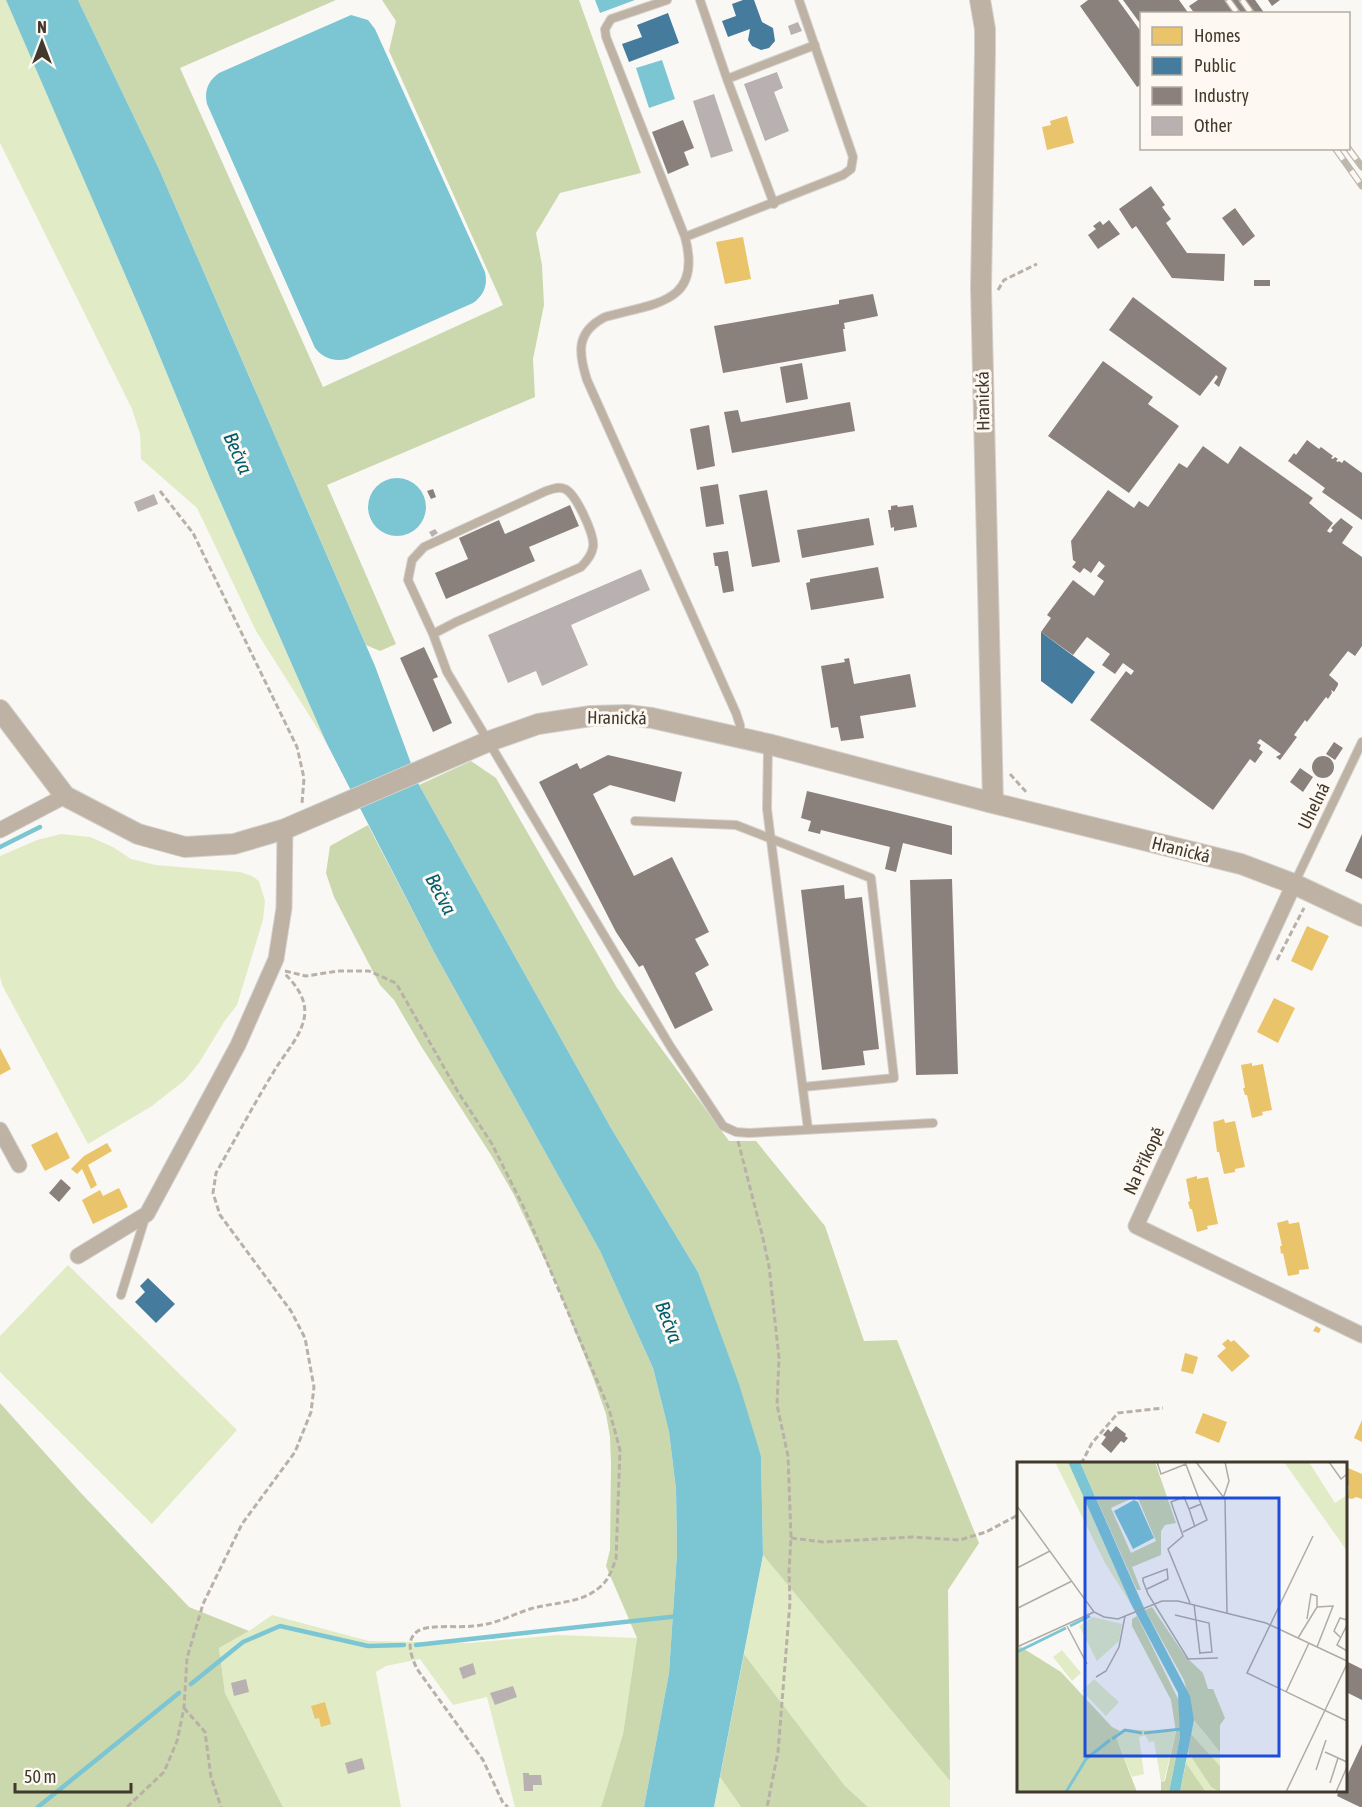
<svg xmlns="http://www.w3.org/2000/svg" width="1362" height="1807" viewBox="0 0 1362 1807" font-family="'Asap Condensed',sans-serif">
<rect width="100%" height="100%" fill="#faf8f5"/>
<path fill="#e1ecc6" d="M0 0H6L16 22 146 323 210 478 326 742 256 631 197 508 141 459 140 434 132 409 0 143Z
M61 834 90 837 113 847 131 859 156 865 240 872 252 876 259 881 265 901 263 920 237 1005 224 1022 199 1063 185 1080 152 1106 88 1144 2 985 0 976V856L37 840Z
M68 1265 237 1430 152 1524 0 1372V1336Z
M763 1555 950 1781V1807H868L845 1786 744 1654Z
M272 1615 369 1641 469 1643 558 1635 637 1638 623 1734 601 1807H515L487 1697 453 1705 420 1659 386 1666 376 1672 401 1807H283L225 1693 219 1648 249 1631Z
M720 1777 741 1807H714Z"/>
<path fill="#cbd8ae" d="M78 0H336L180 68 323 387 503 305 389 51 396 21 382 0H579L641 173 560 193 536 233 542 265 544 305 533 359 535 397 327 485 396 644 380 651 366 645 159 169Z
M471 761 496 778 617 988 729 1141H756L825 1226 864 1341 897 1340 979 1543 948 1590 950 1781 763 1555 761 1456 698 1272 611 1128 419 785Z
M368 825 434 952 600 1251 653 1368 669 1432 676 1489 677 1553 669 1673 644 1807H601L623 1734 637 1638 606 1566 610 1550 611 1464 610 1437 606 1414 594 1380 557 1286 514 1195 491 1155 421 1046 394 1000 380 985 334 897 326 873 330 846Z
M0 1403 80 1492 189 1607 249 1631 219 1648 225 1693 283 1807H0Z
M744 1654 845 1786 868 1807H741L720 1777Z"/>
<path fill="#7cc6d4" d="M6 0H78L159 169 375 666 419 785 611 1128 698 1272 739 1384 761 1456 763 1555 714 1807H644L669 1673 677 1553 676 1489 669 1432 653 1368 600 1251 434 952 326 742 210 478 146 323Z
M595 0H635L600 13Z
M351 15 368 20 375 29 485 272C488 285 484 295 473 303L347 359C334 362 323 358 315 348L207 104C204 91 208 81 219 73Z
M662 60 675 99 649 108 636 68Z
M368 507a29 29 0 1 1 58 0a29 29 0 1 1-58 0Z"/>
<path fill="#e9c46a" d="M1067 116 1074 143 1047 150 1042 127 1051 125 1050 121Z
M743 237 751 279 725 284 716 242Z
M1307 926 1329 936 1312 971 1291 961Z
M1274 998 1295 1008 1278 1043 1257 1032Z
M0 1048 11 1069 0 1075Z
M1252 1063V1066L1263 1064 1272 1110 1262 1112 1263 1115 1252 1118 1247 1095H1245L1243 1088H1245L1241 1065Z
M1224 1119 1225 1123 1235 1121 1245 1167 1235 1169V1172L1224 1174 1219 1152H1217L1213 1122Z
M57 1132 70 1158 45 1171 31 1145Z
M107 1143 112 1151 88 1165 97 1185 91 1189 82 1169 77 1174 71 1169 84 1156Z
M1197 1176V1179L1208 1177 1218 1224 1207 1226 1208 1229 1197 1232 1192 1209H1190L1188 1202 1190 1201 1186 1179Z
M119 1188 128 1207 93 1224 82 1200 100 1190 103 1196Z
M1288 1220 1289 1224 1299 1222 1309 1269 1299 1270V1274L1288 1276 1283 1253 1281 1254 1280 1246H1282L1277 1223Z
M1316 1326 1321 1329 1319 1333 1313 1331Z
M1228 1339 1231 1342 1234 1340 1250 1356 1232 1372 1217 1356 1226 1348 1222 1344Z
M1185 1353 1198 1357 1193 1374 1181 1371Z
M1203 1413 1227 1422 1219 1443 1195 1433Z
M1362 1420V1442L1354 1438Z
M1348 1468 1362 1474V1499L1356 1497 1352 1499 1348 1498 1349 1486 1346 1485Z
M325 1702 331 1724 321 1727 319 1718 315 1719 311 1706Z"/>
<path fill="#457b9d" d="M743 0H754L762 22 773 28 775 41 769 48 761 50 752 46 748 40 750 29 728 37 722 21 736 16 732 4Z
M668 13 679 43 629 62 622 44 642 37 637 25Z
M1041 632 1095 672 1072 704 1041 681Z
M148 1278 175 1304 156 1323 135 1302 145 1292 140 1286Z"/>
<path fill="#8a817c" d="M1088 0H1118L1142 33V84L1137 87 1080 6Z
M1123 0H1179L1189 14H1142V26Z
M1198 0H1255L1265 14H1195L1189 6Z
M1268 0H1280L1272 6Z
M683 120 694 148 684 152 689 165 668 174 652 132Z
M1151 186 1165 205 1162 207 1171 219 1166 223 1187 253 1225 254 1224 281 1172 278 1136 226 1132 229 1119 209Z
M1235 208 1255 236 1243 246 1222 218Z
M1109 220 1120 234 1098 249 1088 235 1096 229 1093 226 1100 221 1103 225Z
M1254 280H1270V286H1254Z
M873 294 878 316 844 323 845 329H843L846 351 723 373 714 326 839 304V300Z
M1133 297 1227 368 1219 387 1214 383 1218 377 1216 375 1200 396 1109 330Z
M1103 361 1153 397 1148 404 1179 426 1129 493 1048 436Z
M802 363 808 399 786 403 780 367Z
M850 402 855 431 732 453 724 412 738 410 741 422Z
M709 425 715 466 697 470 690 429Z
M1307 440 1319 449 1321 447 1333 456 1331 458 1333 459 1335 457 1338 459 1336 461 1338 462 1339 461 1342 463 1344 460 1362 473V520L1322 492 1325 488 1288 461 1294 453 1296 455Z
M1203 446 1228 464 1240 446 1313 498 1309 503 1333 523 1327 531 1330 533 1333 530 1331 528 1341 518 1353 527 1342 543 1362 557V646L1355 656 1348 651 1329 675 1338 683V685L1334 692 1331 690 1332 693 1328 699 1326 697 1307 722 1305 720 1294 735 1297 737 1280 760 1276 757 1281 754 1260 739 1257 743 1261 745 1259 749 1263 752 1255 763 1250 759 1213 810 1090 720 1126 671 1131 675 1134 671 1123 663 1115 674 1102 665 1110 654 1087 637 1073 655 1041 632 1051 618 1047 615 1073 580 1094 596 1104 581 1097 576 1105 566 1099 561 1091 573 1084 568 1080 573 1072 567 1076 562 1073 560 1071 541 1108 490 1134 508 1139 501 1148 507 1179 463 1187 468Z
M718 484 724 524 706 527 700 487Z
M433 489 436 497 431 499 427 491Z
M767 490 780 562 752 567 739 495Z
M570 505 579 526 529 547 535 561 446 599 435 573 468 559 459 538 499 520 505 534Z
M897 505 898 507 913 505 917 527 894 531V527L891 528 888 510H891V506Z
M869 518 874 545 802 558 797 530Z
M728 551 734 591 723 593 718 566H715L713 553Z
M878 567 884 598 811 610 806 583 810 582V579Z
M424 647 438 677 433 679 452 723 433 732 400 658Z
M849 658 854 684 910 674 916 707 860 716 864 738 841 741 838 727 831 728 821 666 845 662 844 659Z
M1334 742 1343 748 1335 760 1326 754Z
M608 755 682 772 675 802 610 785 593 794 634 876 672 857 709 932 695 939 709 965 695 973 713 1010 675 1029 643 965 639 967 616 932 539 782 577 763 580 769Z
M1312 767a11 11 0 1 1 22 0a11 11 0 1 1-22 0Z
M1300 768 1313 777 1303 792 1290 782Z
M807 791 952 826V855L903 843 896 872 885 869 890 847 821 830 820 834 808 831 811 821 801 818Z
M1362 834V879L1345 871Z
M952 879 958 1074 916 1075 910 880Z
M844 885 845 899 862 897 879 1049 863 1051 865 1065 822 1070 801 890Z
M61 1179 71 1188 59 1202 49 1193Z
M1116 1426 1126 1434 1125 1436 1128 1438 1124 1443 1121 1441 1111 1453 1101 1444 1106 1437 1103 1435 1108 1429 1111 1432Z
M1346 1661 1362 1669V1700L1346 1692Z
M1362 1744V1807H1360L1337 1796 1339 1790H1346V1778Z"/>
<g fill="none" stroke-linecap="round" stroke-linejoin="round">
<path stroke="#7cc6d4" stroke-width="4.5" d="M0 847 40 827
M416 1645 679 1616
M191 1684 243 1642 280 1626 368 1646 404 1645
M38 1807 179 1693"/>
</g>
<path fill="#b9b0b2" d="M798 22 802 31 791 35 788 26Z
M777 72 783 88 774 92 789 131 765 141 744 84Z
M714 94 733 151 711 158 693 101Z
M154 494 158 504 138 512 134 502Z
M435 529 438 533 432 537 429 532Z
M641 569 650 590 571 625 588 665 542 686 536 671 508 683 488 635Z
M473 1663 476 1674 463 1679 459 1668Z
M246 1679 249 1692 234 1696 231 1683Z
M513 1686 517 1697 495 1705 490 1693Z
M362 1758 365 1769 348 1774 345 1763Z
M523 1773H529V1775H541L542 1785H533V1791H524Z"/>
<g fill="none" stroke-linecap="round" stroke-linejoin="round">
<defs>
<path id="service" d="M667 0 611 19 605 29 606 37 685 237C703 304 654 303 605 317 576 332 578 352 587 380L736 713 740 725V736
M700 0 727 79
M774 204 727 79 815 45
M685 237 843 175 851 169 853 157 799 0
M433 634 456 622 581 567C586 562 592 555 593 547 595 535 576 494 565 489 559 486 552 489 546 491L424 547 412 560 408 580 433 634 447 672 670 1046 723 1126 736 1132 749 1133 933 1123
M768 746 767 809 808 1129
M635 821 736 825 871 878 894 1078 803 1087
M1295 882 1362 742
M121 1295 146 1215"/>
<path id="minor" d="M0 830 65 796
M1294 884 1136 1226 1362 1335
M0 1130 19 1165
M78 1256 147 1214 238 1045 276 959 284 908 285 829"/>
<path id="tertiary" d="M980 0 985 29V51L981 288 993 803
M0 710 65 796 138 834 185 847 234 844 285 829 487 742 538 724 591 716 627 715 652 718 768 744 993 803 1241 864 1294 884 1362 916"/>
</defs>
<use href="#service" stroke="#d4d2ce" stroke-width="10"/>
<use href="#minor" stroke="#d4d2ce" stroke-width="17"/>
<use href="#tertiary" stroke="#d4d2ce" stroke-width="22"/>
<path stroke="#b9b1a8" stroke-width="3" stroke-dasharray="6 3" stroke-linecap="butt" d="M998 290 1004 280 1037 264
M160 491 193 533 297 747 304 778 302 803
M1010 774 1028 794
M1277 960 1304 908
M285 971 306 976 338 971H369L396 983 458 1092 492 1144 525 1210 609 1409 620 1450 616 1559C612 1569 609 1580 600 1587 581 1604 553 1602 530 1609 511 1615 494 1625 473 1626 459 1628 429 1624 418 1631 404 1640 412 1658 417 1669L483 1760 503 1803 508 1807
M738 1141 762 1234 769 1266 779 1358 777 1405 788 1456 791 1538 789 1570 790 1602 778 1752 767 1807
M1081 1464 1092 1443 1118 1413 1163 1408
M791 1538 823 1542 912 1537 960 1540 986 1532 1018 1515
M184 1708 205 1732 211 1777 221 1807
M127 1807 164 1772 177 1741 184 1708 187 1658 203 1604 242 1524 295 1452 311 1412 314 1387 305 1338 291 1311 220 1215 213 1193 216 1173C236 1138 255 1102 276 1068 286 1052 300 1037 304 1019 308 1001 297 986 285 974"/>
<use href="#service" stroke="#beb2a5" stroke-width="8"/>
<use href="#minor" stroke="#beb2a5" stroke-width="15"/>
<use href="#tertiary" stroke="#beb2a5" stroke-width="20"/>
<defs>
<path id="rail" d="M1228 0 1238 14
M1242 0 1252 14
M1335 148 1362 186
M1348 148 1362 167"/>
</defs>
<use href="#rail" stroke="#beb7ae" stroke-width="7"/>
<use href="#rail" stroke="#fdf8f2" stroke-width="4.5" stroke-dasharray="14" stroke-linecap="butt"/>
</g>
<g text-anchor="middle" stroke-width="6" stroke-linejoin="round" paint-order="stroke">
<g font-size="18" fill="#41392c" stroke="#fdf8f2">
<text transform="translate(983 401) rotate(-91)" y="6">Hranická</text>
<text transform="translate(617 718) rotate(1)" y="6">Hranická</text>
<text transform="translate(1314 806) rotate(-64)" y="6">Uhelná</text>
<text transform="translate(1181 850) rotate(14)" y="6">Hranická</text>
<text transform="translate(1144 1161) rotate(-65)" y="6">Na Příkopě</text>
</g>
<g font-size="20" font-style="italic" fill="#005e6e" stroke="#fdf8f2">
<text transform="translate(238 453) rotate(66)" y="7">Bečva</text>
<text transform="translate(441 894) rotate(62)" y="7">Bečva</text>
<text transform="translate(669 1322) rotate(69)" y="7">Bečva</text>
</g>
</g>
<g transform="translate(1017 1462)">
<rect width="330" height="330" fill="#faf8f5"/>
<path d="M38 0H51L114 142 88 101ZM267 0H292L318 41 330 33V89ZM76 155 105 162 102 179 80 199 62 164ZM45 188 64 211 55 219 36 195ZM77 217 102 240 89 254 65 229ZM177 258 203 290V304L174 272ZM107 267 159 270 147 319 144 320 137 279 132 280 128 273 122 275 127 312 115 315 100 278 99 271ZM171 290 194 325 203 330H189L169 301Z" fill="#e1ecc6"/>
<path d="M63 0H138L159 61 148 63 144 69V93L115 105 124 128H120ZM120 34 139 79 114 91 94 46ZM135 145 168 194 186 211 191 227H196L208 256 203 263V290L177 258 167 218 128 148ZM120 154 163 241V275L152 330H144V320L148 319 159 270 154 238 115 164V157ZM4 185 44 210 95 265 103 269 99 272 100 278 120 330H0V186ZM174 272 203 304V330L194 325 171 290ZM169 301 189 330H163Z" fill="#cbd8ae" fill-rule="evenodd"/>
<path d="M51 0H63L128 148 173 234 177 258 163 330H152L163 275 161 231 114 142ZM117 38 121 40 137 76 116 87 97 49Z" fill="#7cc6d4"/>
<path fill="none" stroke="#7cc6d4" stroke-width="3" d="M53 164 73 154M0 190 49 166M127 271 165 267M95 277 108 268 125 271M49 330 69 297 93 278"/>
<path fill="none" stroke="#b0aca5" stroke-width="1.5" d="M140 0 144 12 169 2M179 0 208 37 210 151M312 0 324 17 330 12M207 34 212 19 208 0M0 44 77 150 87 155 101 157 145 139H161L249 161 330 199M172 47 167 35 154 40 166 74 151 87 173 141M178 65 172 47 184 42M166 70 190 58 168 0M296 74 230 211 330 259M0 106 33 89M130 127 151 117 150 107 126 116V119L131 132 171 197 201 196M177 142 183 192M1 146 55 119M158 153 192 161 195 190 182 191M290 157 294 132 300 134V145M330 163 320 183 330 189M50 164 70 202M323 175 317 169 323 156 330 158M281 176 300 145 316 144 300 185M1 184V146M0 185 77 150M79 215 89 209 102 185 108 154M269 230 292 181M308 290 330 300M299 308 309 278M313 321 321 296M269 330 330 202M319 330 330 305"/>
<path fill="#1d4ed8" fill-opacity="0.15" stroke="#1d4ed8" stroke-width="3" d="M68 36H262V294H68Z"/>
<rect width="330" height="330" fill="none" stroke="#41392c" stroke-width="3"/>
</g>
<rect x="1140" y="12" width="210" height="138" fill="#fdf8f2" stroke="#b2aca3" stroke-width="1.5"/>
<rect x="1152" y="27" width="30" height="18" fill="#e9c46a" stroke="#b2aca3" stroke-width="1.5"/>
<text x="1194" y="42" font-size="18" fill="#41392c">Homes</text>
<rect x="1152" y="57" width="30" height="18" fill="#457b9d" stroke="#b2aca3" stroke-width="1.5"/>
<text x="1194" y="72" font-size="18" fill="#41392c">Public</text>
<rect x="1152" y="87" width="30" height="18" fill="#8a817c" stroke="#b2aca3" stroke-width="1.5"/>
<text x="1194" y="102" font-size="18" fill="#41392c">Industry</text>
<rect x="1152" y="117" width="30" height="18" fill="#b9b0b2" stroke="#b2aca3" stroke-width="1.5"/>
<text x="1194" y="132" font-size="18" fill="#41392c">Other</text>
<g transform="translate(42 42)" stroke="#fdf8f2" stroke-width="4.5" paint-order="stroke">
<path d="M0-4.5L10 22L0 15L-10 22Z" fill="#41392c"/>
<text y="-9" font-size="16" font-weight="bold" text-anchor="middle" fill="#41392c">N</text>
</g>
<path d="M15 1783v9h116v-9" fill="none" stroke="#41392c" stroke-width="3"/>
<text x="24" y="1783" font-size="18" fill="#41392c" stroke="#fdf8f2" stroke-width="4.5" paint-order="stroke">50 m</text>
</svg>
